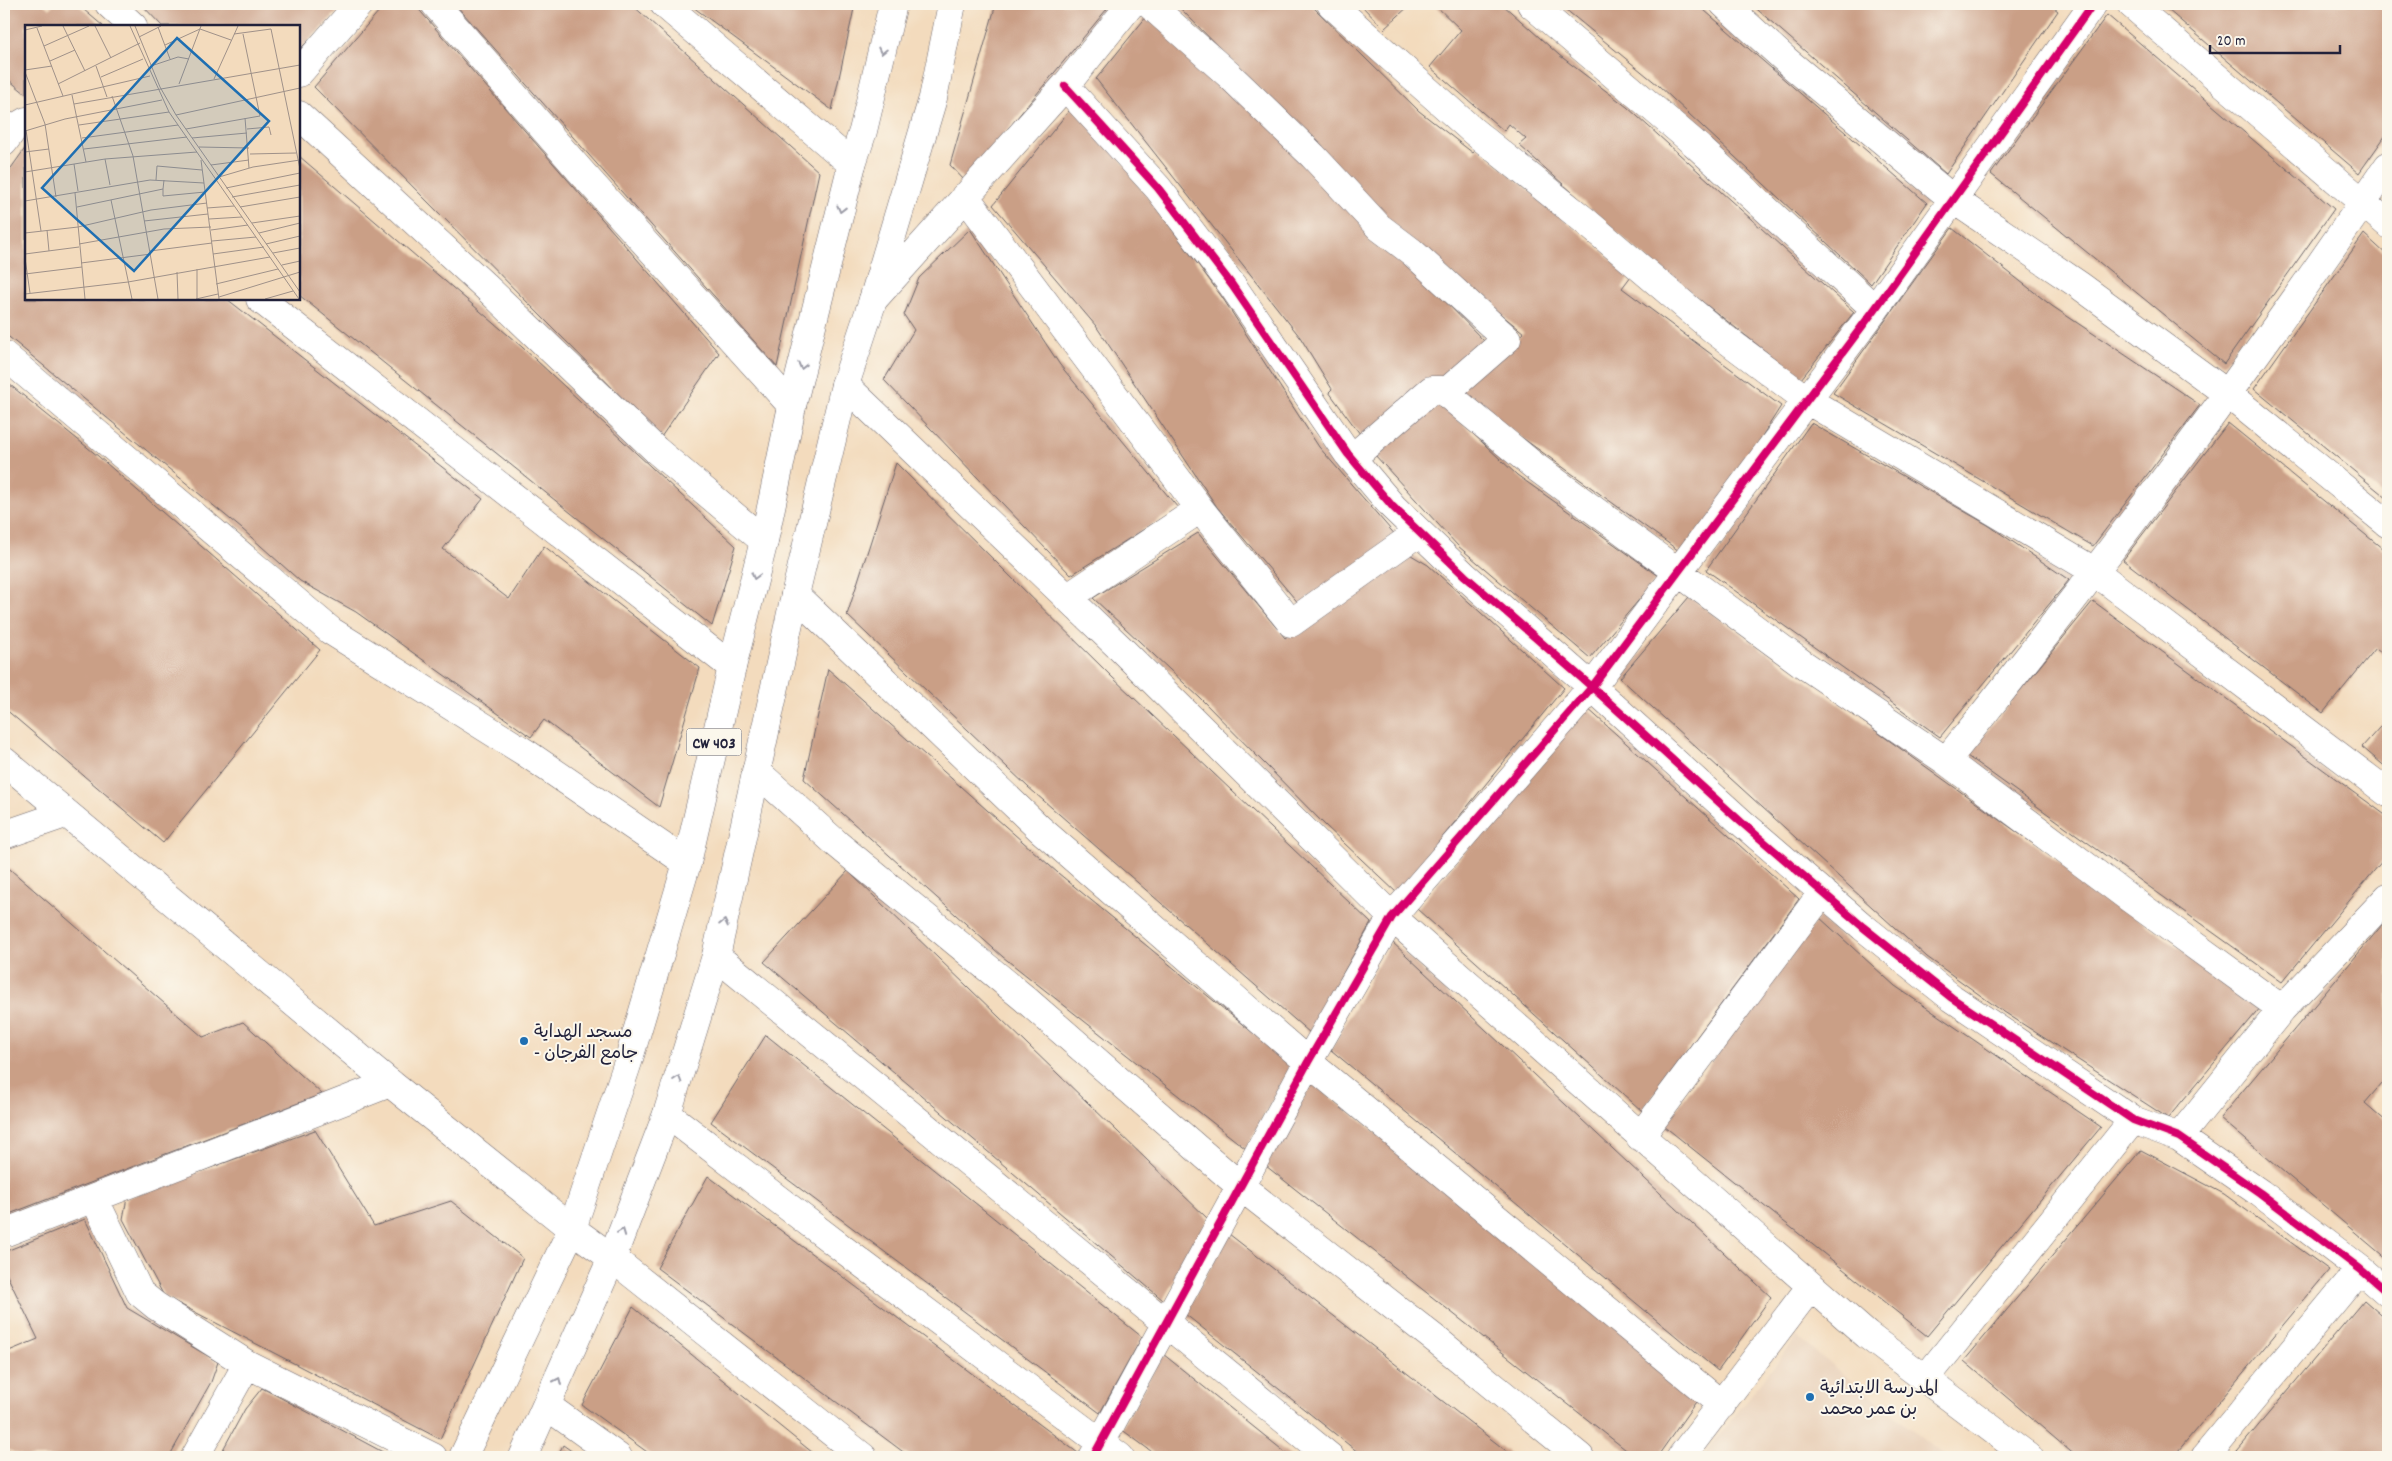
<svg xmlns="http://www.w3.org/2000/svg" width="2392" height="1461" viewBox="0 0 2392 1461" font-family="Dekko,'Playpen Sans Arabic',sans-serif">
<rect width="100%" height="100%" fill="#fbf7ec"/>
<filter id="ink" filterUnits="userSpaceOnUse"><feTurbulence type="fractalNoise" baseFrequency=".02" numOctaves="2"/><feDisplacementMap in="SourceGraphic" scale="10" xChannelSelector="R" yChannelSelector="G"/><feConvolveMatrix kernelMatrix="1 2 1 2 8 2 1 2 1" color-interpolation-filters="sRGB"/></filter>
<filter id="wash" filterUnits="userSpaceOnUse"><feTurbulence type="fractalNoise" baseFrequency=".0096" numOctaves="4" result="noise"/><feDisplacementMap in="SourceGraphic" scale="20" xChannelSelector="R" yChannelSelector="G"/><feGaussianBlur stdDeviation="1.12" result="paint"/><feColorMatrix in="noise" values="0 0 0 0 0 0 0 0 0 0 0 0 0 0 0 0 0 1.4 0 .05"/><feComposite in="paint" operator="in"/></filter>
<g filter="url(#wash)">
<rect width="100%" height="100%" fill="#f3dbbd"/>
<path fill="#e8cfb7" d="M1797 1337 1946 1457H1702Z"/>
<g id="blocks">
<path fill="#ca9f86" d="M4 4H43L50 9 53 4H77L103 26H26V94L4 76Z
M141 4H345L299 50V26H162Z
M385 4H414L719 353 661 437 314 87Z
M455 4H631L819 172 777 367Z
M689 4H855L832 110 770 64Z
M996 4H1111L965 181 950 165Z
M1176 4H1310L1419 111 1473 153 1478 148 1631 276 1622 288 1781 406 1686 556 1456 390 1524 333 1406 237Z
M1360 4H1411L1384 29Z
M1434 4H1502L1559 55 1627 107 1854 312 1801 379 1644 256 1519 145 1526 139 1509 124 1504 131 1430 67 1461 30Z
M1559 4H1697L1927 203 1871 284 1658 85Z
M1751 4H2049L2058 11 1946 174Z
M2161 4H2388V132L2359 173Z
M1155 6 1489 346 1363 438 1329 392 1332 389 1300 337 1096 79Z
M2107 15 2334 209 2224 364 1991 174Z
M1077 101 1222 297 1319 447 1397 537 1300 605 1217 507 1096 326 993 205Z
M26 147V299H227L483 499 443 549 509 599 544 546 700 668 659 807 544 720 531 737 356 612 300 581 242 529 4 333V178Z
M299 156 522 347 736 546 712 626 299 295Z
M1952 228 2052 306 2200 405 2093 546 1833 393Z
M970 229 1060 365 1178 508 1071 575 884 380 914 330 904 315 919 278Z
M2364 234 2388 256V499L2254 389Z
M4 380 98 456 320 650 163 843 4 708Z
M1436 399 1517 475 1659 576 1590 658 1458 546 1374 454Z
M1811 423 1988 525 2069 580 1940 737 1706 570Z
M2228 423 2388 553V658L2376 648 2323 713 2123 560Z
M896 463 1112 677 1371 923 1310 1033 1028 787 847 615Z
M1198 533 1285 638 1406 552 1428 565 1564 688 1397 893 1326 826 1200 698 1093 598Z
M1689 597 2261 1007 2168 1118 1998 1008 1927 957 1620 678Z
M2093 601 2388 817V854L2282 982 1967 756Z
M828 669 1058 873 1292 1065 1246 1149 1003 957 804 779Z
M1586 707 1799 899 1642 1111 1417 909Z
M2388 718V769L2362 747Z
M4 864 203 1037 243 1022 322 1094 4 1216Z
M848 871 1208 1219 1163 1300 764 962Z
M1819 917 1895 986 2101 1127 1927 1336 1664 1126Z
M2388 918V1076L2365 1103 2388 1123V1260L2220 1118Z
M1391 941 1771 1297 1718 1371 1331 1050Z
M766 1035 1142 1337 1100 1413 711 1122Z
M1312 1083 1705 1389 1657 1457H1635L1266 1166Z
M315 1130 374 1226 451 1201 523 1258 440 1439 164 1296 123 1219 127 1198Z
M2141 1150 2224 1194 2329 1270 2173 1457H2077L1964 1361Z
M708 1176 1078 1453 1076 1457H910L657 1268Z
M85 1219 127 1308 218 1362 211 1382 169 1457H26L4 1448V1353L38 1339 4 1269V1252Z
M1229 1234 1307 1295 1514 1457H1364L1185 1314Z
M2364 1300 2388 1321V1457H2232Z
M633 1307 750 1402 818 1457H654L582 1405Z
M1163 1354 1291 1457H1159L1121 1429Z
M262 1388 336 1427 392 1457H219L245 1409Z
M563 1445 580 1457H557Z"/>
</g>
</g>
<g filter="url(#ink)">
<use href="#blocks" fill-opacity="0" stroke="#6b6368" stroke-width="1"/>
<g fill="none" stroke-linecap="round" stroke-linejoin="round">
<defs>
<path id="minor" d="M109 4 133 26
M435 4 583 174 792 406
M664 4 852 164
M1149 4 1229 75 1313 156 1379 227 1412 252 1507 339 1445 393
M1331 4 1473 131 1584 220 1715 331 1807 400 2094 571 2388 793
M1531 4 1694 143 1875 309
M1724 4 1788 62 1954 200 2079 285 2229 395 2388 524
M2131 4 2388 224
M299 73 359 4
M1065 86 1158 188 1232 285 1348 454 1393 507 1465 576 1592 687 1741 822 1863 927 1952 998 2133 1120 2179 1137 2260 1193 2360 1269 2388 1293
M299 115 485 286 656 450 764 541
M4 142 14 128 26 121
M965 196 1200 509 1291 623 1419 532
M260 299 732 667
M873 300 1065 86 1131 4
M4 355 331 631 526 753 687 863
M845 385 1120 648 1392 917 1867 1335 2029 1457
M1352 458 1431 390H1442L1533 465 1803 664 1946 761 2125 895 2282 1009
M795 595 1040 829 1308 1062 1722 1405
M1067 598 1200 509
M1946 761C2101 568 2249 370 2388 166
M756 771 837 844 1024 998 1240 1186 1439 1342 1580 1457
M4 835 65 814
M716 956 1330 1457
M667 1114 860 1262 1120 1457
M1640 1137 1823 892
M2179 1137 2282 1009 2388 897
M94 1198 140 1293 156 1306 247 1364 433 1457
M4 1233 390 1083
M612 1258 863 1457
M1926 1378 2133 1120
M547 1406 618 1457
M195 1457 247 1364
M1093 1457 1308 1062 1392 917 1592 687 1875 309 2093 4
M1681 1457 1811 1286
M2205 1457 2360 1269"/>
<path id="tertiary" d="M4 761 390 1083 572 1229 612 1258"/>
<path id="primary" d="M463 1457 572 1229 628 1062 687 863 732 667 764 541 792 406 852 164 863 131 893 4
M523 1457 612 1258 667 1114 716 956 795 595 845 385 873 300 933 98 952 4"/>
</defs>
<use href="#minor" stroke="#6b6368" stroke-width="29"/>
<use href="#tertiary" stroke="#6b6368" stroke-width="29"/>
<use href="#primary" stroke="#6b6368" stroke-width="29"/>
<use href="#minor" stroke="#fff" stroke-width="28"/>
<use href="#tertiary" stroke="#fff" stroke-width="28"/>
<use href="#primary" stroke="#fff" stroke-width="28"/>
<defs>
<path id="cycleway" d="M1065 86 1158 188 1232 285 1348 454 1393 507 1465 576 1592 687 1741 822 1863 927 1952 998 2133 1120 2179 1137 2260 1193 2360 1269 2388 1293
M1093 1457 1308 1062 1392 917 1592 687 1875 309 2093 4"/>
</defs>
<use href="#cycleway" stroke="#fbf7ec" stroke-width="11"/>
<use href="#cycleway" stroke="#d6006c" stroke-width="8"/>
</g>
<defs><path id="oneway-chevron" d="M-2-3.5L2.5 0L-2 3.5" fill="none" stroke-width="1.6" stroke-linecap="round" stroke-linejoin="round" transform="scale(1.25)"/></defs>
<g stroke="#9c9ca7">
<use href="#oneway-chevron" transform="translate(882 51) rotate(103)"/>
<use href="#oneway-chevron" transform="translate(841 209) rotate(104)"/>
<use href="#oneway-chevron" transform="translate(802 366) rotate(104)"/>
<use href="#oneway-chevron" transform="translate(755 576) rotate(105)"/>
<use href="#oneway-chevron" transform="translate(724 923) rotate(-78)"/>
<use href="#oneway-chevron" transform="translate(678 1079) rotate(-72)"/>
<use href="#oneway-chevron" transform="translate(622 1232) rotate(-69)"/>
<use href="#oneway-chevron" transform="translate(558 1381) rotate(-66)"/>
</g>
</g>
<g fill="#1f6fb2" stroke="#fbf7ec" stroke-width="2">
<circle cx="524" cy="1041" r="5"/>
<circle cx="1810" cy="1397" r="5"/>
</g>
<g text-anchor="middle" stroke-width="4" stroke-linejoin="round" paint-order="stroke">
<rect fill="#fbf7ec" stroke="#636270" stroke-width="1" x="686.5" y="728.5" width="55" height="27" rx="4"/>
<g font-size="16" font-weight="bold" fill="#22223b">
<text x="714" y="748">CW 403</text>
</g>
<g font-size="18" fill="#22223b" stroke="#fbf7ec" text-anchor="start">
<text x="534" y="1037">مسجد الهداية<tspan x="534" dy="21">- جامع الفرجان</tspan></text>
<text x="1820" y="1393">المدرسة الابتدائية<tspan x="1820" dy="21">بن عمر محمد</tspan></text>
</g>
</g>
<g transform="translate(25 25)">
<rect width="275" height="275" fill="#f3dbbd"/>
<path fill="none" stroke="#9f9189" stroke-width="1" d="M38 1 60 46M70 1 86 33M105 1 144 87 274 274M110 1 135 62 151 90 275 267M133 2 145 34M12 3 38 71M0 5 17 1M209 9 246 4 275 144M114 12 136 1M140 20 175 4 206 15M19 21 64 1M25 36 50 25M71 41 82 72M126 41 153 32 164 34M0 45 27 41M0 47 20 99 31 172M76 52 118 34M189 54 213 1M33 59 115 18M154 59 176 1M47 70 61 137M87 71 108 131 133 274M49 79 275 40M0 80 125 51M151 90 275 63M220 93 224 143M54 100 144 87M161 104 235 91 218 9M222 104 244 102 246 110M1 105 16 206M0 106 40 94 137 75M57 113 153 100M167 113 222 108M174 122 224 123M59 124 162 112M0 127 24 124M225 129 271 128M80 134 85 160M176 135 194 274M49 139 53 166M186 140 224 135M0 147 80 134 172 127M194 152 228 142 275 135M131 155 132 141 177 145M201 163 275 148M138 164V171L180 167M50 168 60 274M207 172 275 160M86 175 107 274M0 176 125 155 179 158M52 182 138 164 139 155M215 182 275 172M182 183 209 181M184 194 217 192M119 196 183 189M227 198 275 191M22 205 24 226M186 205 223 200M0 208 53 202 126 185 182 178M234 208 275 198M187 216 231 212M54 219 139 204 186 202M241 219 275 211M125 226 187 218M248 228 275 223M0 229 54 222M188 229 239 222M0 233 5 268M56 238 126 229M257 240 275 236M172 244V274M152 247 153 274M0 249 57 242M191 259 253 244M0 269 103 257 245 232M194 272 275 247M171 274 193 269M240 274 268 266"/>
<path fill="#1f6fb2" fill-opacity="0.15" stroke="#1f6fb2" stroke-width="2.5" d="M152 13 244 96 109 246 17 163Z"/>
<rect width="275" height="275" fill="none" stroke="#22223b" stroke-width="2.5"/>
</g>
<rect width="2392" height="1461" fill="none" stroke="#fbf7ec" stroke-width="20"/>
<path d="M2210 45v8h130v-8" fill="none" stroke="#22223b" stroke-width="2.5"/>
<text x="2217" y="45" font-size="15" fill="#22223b" stroke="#fbf7ec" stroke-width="4" paint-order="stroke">20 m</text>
</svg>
